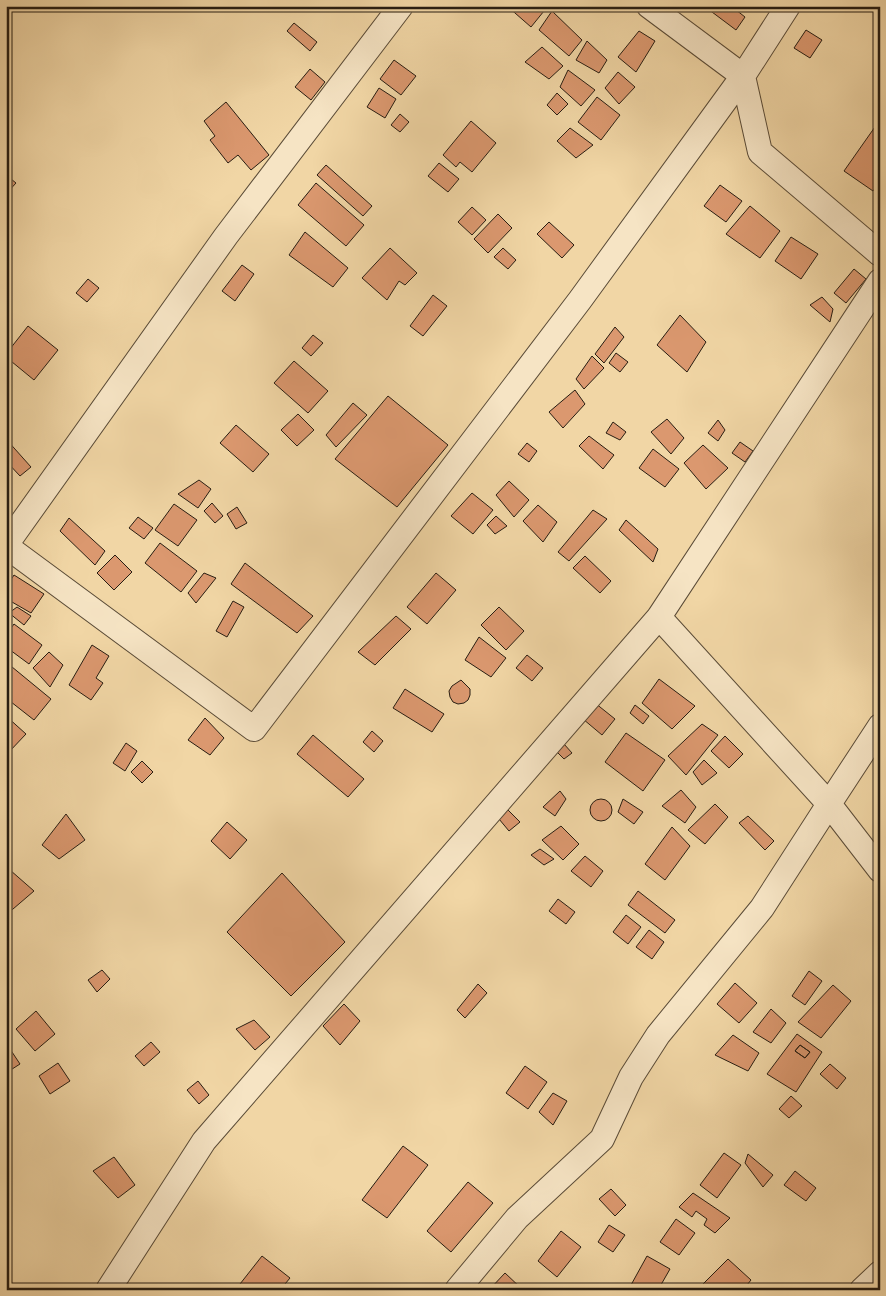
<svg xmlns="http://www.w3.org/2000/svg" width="886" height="1296" viewBox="0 0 886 1296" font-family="'Libre Bodoni',serif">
<rect width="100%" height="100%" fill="#f1d6a5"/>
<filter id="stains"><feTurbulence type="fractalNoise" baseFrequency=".004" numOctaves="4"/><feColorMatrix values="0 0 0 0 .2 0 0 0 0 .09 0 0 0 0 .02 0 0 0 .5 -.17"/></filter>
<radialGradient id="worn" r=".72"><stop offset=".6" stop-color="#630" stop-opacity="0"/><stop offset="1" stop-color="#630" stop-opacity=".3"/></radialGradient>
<path fill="#db986f" stroke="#271d12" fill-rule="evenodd" d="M507 6H538L544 11 531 27Z
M704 6H731L745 17 736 30Z
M552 11 582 40 569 56 539 30Z
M294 23 317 42 310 51 287 31Z
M806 30 822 40 810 58 794 48Z
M639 31 655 41 636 72 618 57Z
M587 41 607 60 599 73 576 60Z
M542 47 563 66 549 79 525 62Z
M394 60 416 76 401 95 380 79Z
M310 69 325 82 311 100 295 87Z
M568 70 595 90 581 106 560 87Z
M618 72 635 87 619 104 605 88Z
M379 88 396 99 385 118 367 107Z
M557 93 568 104 557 115 547 105Z
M597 97 620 115 601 140 578 122Z
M226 102 269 155 251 170 238 155 228 163 210 140 215 136 204 121Z
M400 114 409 122 400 132 391 125Z
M471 121 496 143 472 172 460 162 456 167 443 155Z
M877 124 880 125V182L873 191 844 171Z
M570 128 593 145 576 158 557 141Z
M439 163 459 179 448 192 428 176Z
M326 165 372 206 363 216 317 175Z
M6 175 16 183 6 194Z
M316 183 364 225 346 246 298 205Z
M720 185 742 201 726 222 704 206Z
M750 206 780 231 760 258 726 234Z
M472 207 486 220 472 235 458 222Z
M498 214 512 228 488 253 474 239Z
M549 222 574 245 562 258 537 234Z
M305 232 348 268 333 287 289 255Z
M791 237 818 254 801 279 775 261Z
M390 248 417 273 405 285 399 281 387 300 362 278Z
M503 248 516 260 508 269 494 257Z
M242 265 254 274 235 301 222 291Z
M854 269 866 279 846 303 834 293Z
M88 279 99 288 87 302 76 293Z
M433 295 447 306 423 336 410 326Z
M822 297 833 309 830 322 810 305Z
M680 315 706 342 687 372 657 345Z
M28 326 58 350 34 380 6 357V354Z
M615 327 624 337 604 363 595 354Z
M313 335 323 343 311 356 302 348Z
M616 353 628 362 620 372 609 363Z
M592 356 604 368 584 389 576 379Z
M294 361 328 391 308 413 274 383Z
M575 390 585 404 563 428 549 412Z
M388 396 448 445 397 507 335 459Z
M353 403 367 415 336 447 326 435Z
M298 414 314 430 297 446 281 430Z
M667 419 684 438 671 454 651 432Z
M718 420 725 430 718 441 708 433Z
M613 422 626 432 620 440 606 433Z
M236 425 269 454 253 472 220 443Z
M589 436 614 455 603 469 579 446Z
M6 439 31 467 20 476 6 461Z
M740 442 753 451 745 462 732 453Z
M527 443 537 451 529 462 518 454Z
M703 445 728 468 706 489 684 463Z
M653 449 679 469 665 487 639 468Z
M199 480 211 489 198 508 178 494Z
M509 481 529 500 514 517 496 495Z
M472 493 493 510 473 534 451 516Z
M212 503 223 516 215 523 204 511Z
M174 504 197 520 178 546 155 530Z
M538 505 557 522 543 542 523 521Z
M237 507 247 523 236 529 227 514Z
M593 510 607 519 569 561 558 552Z
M496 516 507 526 495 534 487 525Z
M138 517 153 528 144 539 129 528Z
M69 518 105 551 95 565 60 531Z
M626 520 658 549 653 562 619 530Z
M160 543 197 571 181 592 145 563Z
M115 555 132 572 114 590 97 573Z
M585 556 611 581 600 593 573 568Z
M245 563 313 616 297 633 231 584Z
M204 573 216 578 196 603 188 593Z
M436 573 456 590 427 624 407 607Z
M14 575 44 594 31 613 12 602 6 598V587Z
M233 601 244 607 227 637 216 631Z
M17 607 31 616 24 625 9 613Z
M499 607 524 631 506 650 481 625Z
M396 616 411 629 375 665 358 652Z
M14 624 42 645 29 664 6 647V635Z
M479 637 506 658 491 677 465 660Z
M92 645 109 656 96 678 103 683 91 700 69 685Z
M49 652 63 665 50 687 33 668Z
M527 655 543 668 532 681 516 668Z
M6 662 51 699 34 720 6 698Z
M659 679 695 706 672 729 642 703Z
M461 680 470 689V695L468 700 464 703 458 704 453 702 450 697 449 691 452 686Z
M405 689 444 714 432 732 393 708Z
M595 703 615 719 602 735 583 719Z
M635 705 649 716 643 724 630 713Z
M6 716 26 734 8 753 6 751Z
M205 718 224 738 210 755 188 740Z
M702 724 718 735 686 775 668 756Z
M372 731 383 741 374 752 363 742Z
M626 733 665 760 643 791 605 762Z
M313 735 364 779 348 797 297 754Z
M725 736 743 754 729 768 711 751Z
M126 743 137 751 125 771 113 763Z
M564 744 572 753 564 759 556 751Z
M704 760 717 773 702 785 693 772Z
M142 761 153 772 142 783 131 772Z
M681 790 696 807 685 823 662 806Z
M560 791 566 799 555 816 543 807Z
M623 799 643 812 634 824 618 812Z
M590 810a11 11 0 1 1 22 0a11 11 0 1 1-22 0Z
M715 804 728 817 705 844 688 830Z
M506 808 520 822 509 831 499 819Z
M66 814 85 840 59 859 42 845Z
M748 816 774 841 765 850 739 823Z
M227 822 247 840 230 859 211 841Z
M561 826 579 844 563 860 542 840Z
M672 827 690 846 665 880 645 864Z
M540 849 554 859 544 865 531 855Z
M585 856 603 871 591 887 571 871Z
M10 870 34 891 6 915V873Z
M282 873 345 942 291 996 227 932Z
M638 891 675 920 665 933 628 905Z
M558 899 575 912 566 924 549 911Z
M626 915 641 927 628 944 613 932Z
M649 930 664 942 652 959 636 947Z
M102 970 110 979 97 992 88 980Z
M809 971 822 981 805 1005 792 996Z
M735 983 757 1003 739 1023 717 1004Z
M478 984 487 993 465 1018 457 1010Z
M833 985 851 1001 821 1038 798 1022Z
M344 1004 360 1021 340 1045 323 1026Z
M771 1009 786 1023 771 1043 753 1032Z
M36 1011 55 1034 35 1051 16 1029Z
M254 1020 270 1037 255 1050 236 1029Z
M797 1034 822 1052 796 1092 767 1074ZM800 1045 810 1052 805 1058 795 1051Z
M733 1035 759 1053 748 1071 715 1055Z
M151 1042 160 1052 144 1066 135 1056Z
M800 1045 810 1052 805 1058 795 1051Z
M8 1046 20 1064 9 1071 6 1067V1047Z
M58 1063 70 1081 50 1094 39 1076Z
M830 1064 846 1078 837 1089 820 1074Z
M525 1066 547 1082 528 1109 506 1093Z
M198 1081 209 1095 199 1104 187 1090Z
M553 1093 567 1101 553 1125 539 1112Z
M791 1096 802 1106 789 1118 779 1109Z
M403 1146 428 1165 387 1218 362 1200Z
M724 1153 741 1165 717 1198 700 1185Z
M748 1154 773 1175 763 1187 745 1163Z
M114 1157 135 1185 118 1198 93 1171Z
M795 1171 816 1188 806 1201 784 1185Z
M468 1182 493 1203 451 1252 427 1231Z
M611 1189 626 1205 615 1216 599 1199Z
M693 1193 730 1218 715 1233 704 1225 707 1219 696 1211 692 1217 679 1207Z
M676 1219 695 1233 679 1255 660 1242Z
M609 1225 625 1235 613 1252 598 1242Z
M561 1231 581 1247 557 1277 538 1261Z
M262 1256 290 1278 280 1290H248L240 1284Z
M647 1256 670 1269 658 1290H639L631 1285Z
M728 1259 751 1280 743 1290H697Z
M505 1273 523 1290H489Z"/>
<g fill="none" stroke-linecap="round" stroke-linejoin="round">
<defs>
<path id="minor" d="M649 6 743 76 760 152 880 254
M6 545 226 236 401 6
M6 546 254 729 580 300 743 76 788 6
M659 617 829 804 880 870
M108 1290 204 1141 659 617 880 281
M457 1290 517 1218 602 1139 631 1077 658 1035 762 908 829 804 880 726
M862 1290 880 1273"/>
</defs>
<use href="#minor" stroke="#5a4b37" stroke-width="26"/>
<use href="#minor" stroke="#f6e4c4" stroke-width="24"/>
</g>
<rect width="886" height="1296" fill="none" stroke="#f1d6a5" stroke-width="25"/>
<rect x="8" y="8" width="871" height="1281" fill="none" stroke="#271d12" stroke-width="2.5"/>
<rect x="12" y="12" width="861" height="1271" fill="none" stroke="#271d12"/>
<rect width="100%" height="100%" filter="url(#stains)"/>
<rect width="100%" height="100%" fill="url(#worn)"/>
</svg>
